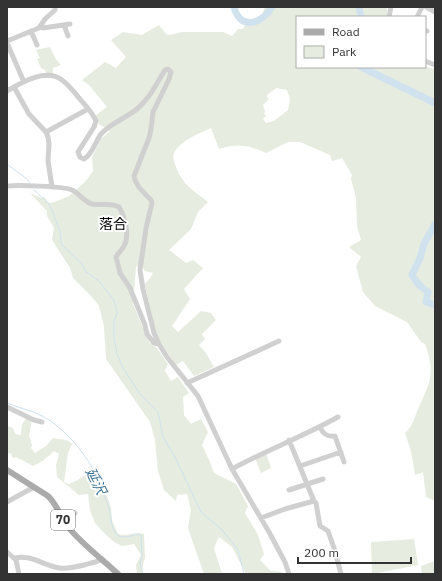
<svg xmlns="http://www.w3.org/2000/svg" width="442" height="581" viewBox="0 0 442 581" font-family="'IBM Plex Sans','Noto Sans JP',sans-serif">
<rect width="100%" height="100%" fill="#fff"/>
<path fill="#e6ecdf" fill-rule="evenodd" d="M265 7H387V17H297V67H425L435 69V501L426 497 423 472 415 475 411 451 405 433C414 424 413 421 418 409 430 382 436 374 425 344L421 342 407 322 375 306 363 292 356 266 361 257 349 247 361 240 357 226 356 198 351 179 352 175 342 158 332 161 330 155 300 142H288L266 153C248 145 238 143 219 149L211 128C200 133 182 140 175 151 169 159 182 181 188 186 194 192 202 197 208 202L198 212 191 229 169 250 186 263 193 260 203 268 184 289 190 299 172 326 178 332 201 311 211 313 216 320 202 334 205 339 199 345 206 353 214 367 194 376 183 361 176 365 159 340 153 322 145 284 151 277 153 273 145 271 140 264 136 267 133 304 149 342 157 348 168 364 165 371 171 381 178 377 189 393 183 397 184 415 191 424 201 419 208 432 202 445 210 462 214 473 236 484 248 506 245 513 258 535 264 554 260 560 271 571 282 572 283 574H246L232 547 219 537 214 548 222 574H204L188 528 191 510 187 494 177 495 176 501 164 490 158 471 155 440 150 422 106 359 104 326 99 306 91 296 73 278 70 268 52 240 54 228 47 216V211L30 193 41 198 44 197 49 203 55 202 69 196 85 182 93 171 92 157 101 139 110 131 99 124 96 115 107 107 89 85 82 80 105 62 116 68 126 57 111 40 123 32 142 35 159 25 166 34 170 35 182 32H223L232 36 238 29H243L248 20H254L263 15V12ZM276 88 287 90 290 99 288 110 274 121 266 123 263 119 266 116 264 114 265 111 263 105 269 99 266 96Z
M50 47 55 58 61 65 53 68V74L46 73 45 70 41 68 37 59 40 58 36 50Z
M27 417 32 419 29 436 32 445 31 448 35 453 46 446 53 438C60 440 67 438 72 444L68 453 64 482 69 484 78 480 85 475 102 481 111 508 112 520 118 534C127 537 134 531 144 534L145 558 143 564 142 574H137L136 565 141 555 134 544 122 546 114 542 102 531 95 523 90 510 88 494 79 495 57 477 56 465 59 454 54 451 44 460 33 466 16 457 13 458 11 453 7 454V426L13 428 15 434 21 435 22 424Z
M266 453 271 468 261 473 255 458Z
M414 539 418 565 372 574 371 542Z
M435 561V574H422L421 566Z"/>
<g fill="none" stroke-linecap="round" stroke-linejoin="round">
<path stroke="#cfe2ee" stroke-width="1" d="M7 164 27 179 30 183
M34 190 49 204 52 210 60 232 61 242 63 246 83 265 85 271 99 281 113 299 116 307 117 313 114 321V338L117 354 123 368 140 394 158 412 163 437 175 457 201 512 222 530 238 550 244 574
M7 403C18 408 31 410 42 416 67 429 92 460 101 488 103 493 106 499 108 505 111 515 110 525 116 534 121 540 133 535 139 534L141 535 142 556 140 564 143 574"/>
<path stroke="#cfe2ee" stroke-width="7" d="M234 7C240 31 262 24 272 7
M359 7 361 17
M361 67 435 103
M435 224 424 244 420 258 412 275 419 285 428 292 426 302 435 305"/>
<path stroke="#d0d0d0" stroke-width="5" d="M426 7 435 12
M389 17 391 7
M417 17 422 7
M64 25 68 36
M40 27 43 28 70 24
M31 31 37 45
M425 31H427
M7 41 39 28 45 19 55 10V7
M7 43 24 82
M425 61 435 65
M14 87 29 114 46 132 48 137 49 144 48 161 52 187
M7 91C22 82 46 68 62 80 69 85 74 92 79 98 85 105 93 113 96 121L94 127 78 152 80 157 84 159C91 156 96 141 101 134 111 123 126 118 137 109 150 98 156 84 165 70L168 69 171 72 169 79 153 112 151 129 149 138 134 176C135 186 145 193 151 200L152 203 146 228 140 270 143 289 154 333 159 344 167 357 198 396 232 469 269 532 285 562 289 574
M46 132 88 109
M7 186C17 185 64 186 72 190 79 193 84 202 92 204 101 206 111 202 119 207 125 217 130 235 124 246 122 250 118 253 116 257L120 273 130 288 145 325 147 334 154 343 159 344
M187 383 279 341
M7 407 34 420 42 422
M320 427C323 434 327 437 335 436L344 462
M289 440 314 501 316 503 320 526 328 531 335 551 341 574
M300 466 341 452
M232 469C267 450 304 436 338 417
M289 490 323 479
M7 502 34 487
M261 518 285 509 314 501
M65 523 75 513
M7 552 16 560 19 574
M15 558C31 554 44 566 60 568 68 569 76 567 84 565 91 563 97 562 102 559"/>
<path stroke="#ababab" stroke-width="6" d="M7 470 48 496C57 504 60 517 68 527 82 544 102 559 118 574"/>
</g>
<g text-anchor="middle" stroke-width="4" stroke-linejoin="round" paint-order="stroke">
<rect fill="#fff" stroke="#707070" stroke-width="1" x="51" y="510" width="24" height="20" rx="3"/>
<g font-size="12" font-weight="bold" fill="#333">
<text x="63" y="524">70</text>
</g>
<g font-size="14" fill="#000" stroke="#fff">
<text x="113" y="229">落合</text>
</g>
<g font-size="14" font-style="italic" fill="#3f7597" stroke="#fff">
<text transform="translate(96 481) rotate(63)" y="5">延沢</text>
</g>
</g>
<rect width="442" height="581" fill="none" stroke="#333333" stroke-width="16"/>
<rect x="296" y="16" width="130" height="52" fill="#ffffff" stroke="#adadad"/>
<rect x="304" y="29" width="20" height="6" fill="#ababab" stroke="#adadad"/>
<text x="332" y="36" font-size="12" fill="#333333">Road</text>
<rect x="304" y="46" width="20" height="12" fill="#e6ecdf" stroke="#adadad"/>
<text x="332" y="56" font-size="12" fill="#333333">Park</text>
<path d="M298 557v6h113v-6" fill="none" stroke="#333333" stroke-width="2"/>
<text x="304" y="557" font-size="12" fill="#333333" stroke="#ffffff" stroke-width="3" paint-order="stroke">200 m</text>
</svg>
